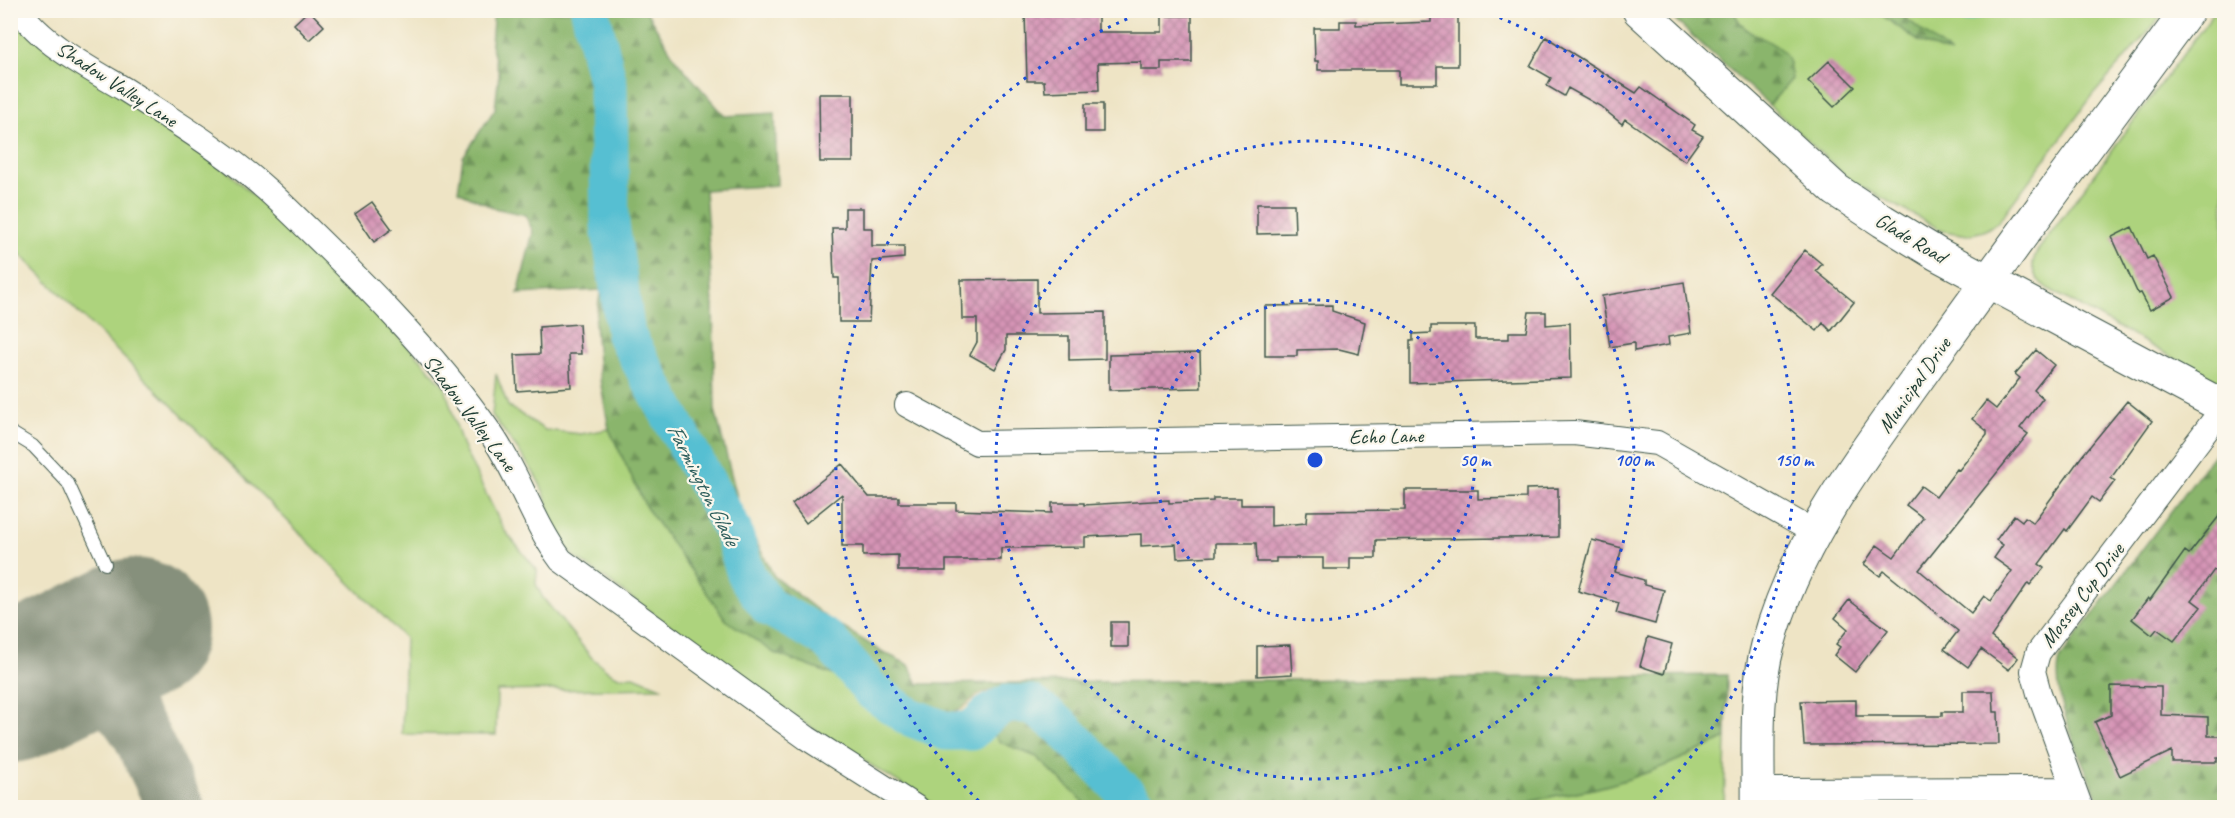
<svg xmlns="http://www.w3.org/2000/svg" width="2235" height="818" viewBox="0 0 2235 818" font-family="Caveat,sans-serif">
<defs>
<pattern id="forest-firs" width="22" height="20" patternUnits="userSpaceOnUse" patternTransform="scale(1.5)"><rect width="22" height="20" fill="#8ab56c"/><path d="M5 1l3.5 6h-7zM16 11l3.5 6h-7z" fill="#70945a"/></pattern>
<pattern id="sand-dots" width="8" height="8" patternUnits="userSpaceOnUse" patternTransform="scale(1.5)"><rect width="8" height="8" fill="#eeda9e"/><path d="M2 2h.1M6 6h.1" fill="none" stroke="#ccbc89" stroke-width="1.8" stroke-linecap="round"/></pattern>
<pattern id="building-cross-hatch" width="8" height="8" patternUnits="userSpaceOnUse" patternTransform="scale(1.5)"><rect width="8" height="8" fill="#d694b6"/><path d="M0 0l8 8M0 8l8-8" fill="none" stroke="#ad7a95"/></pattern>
</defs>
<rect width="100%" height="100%" fill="#fbf7ec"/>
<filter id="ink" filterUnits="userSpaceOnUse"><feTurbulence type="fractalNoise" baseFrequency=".0167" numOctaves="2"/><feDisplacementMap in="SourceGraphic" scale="12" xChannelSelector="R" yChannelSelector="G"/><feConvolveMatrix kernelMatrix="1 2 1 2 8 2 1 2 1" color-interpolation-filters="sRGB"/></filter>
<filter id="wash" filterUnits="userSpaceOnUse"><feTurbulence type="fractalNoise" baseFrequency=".008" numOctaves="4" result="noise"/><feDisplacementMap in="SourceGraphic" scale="24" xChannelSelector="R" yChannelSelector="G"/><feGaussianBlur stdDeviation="1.35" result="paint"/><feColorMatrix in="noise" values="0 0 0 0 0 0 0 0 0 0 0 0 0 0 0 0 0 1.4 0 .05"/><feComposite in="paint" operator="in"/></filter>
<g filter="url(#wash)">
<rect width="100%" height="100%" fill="#eee4c5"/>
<path fill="#add37d" stroke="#668858" stroke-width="1.5" d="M1734 11H1876L1920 42 1949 53 1897 11H2166L2093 95 1999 221 1984 231 1968 235 1943 231 1851 181 1769 105 1791 79 1783 52C1765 41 1740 32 1734 11Z
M2215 11H2224V386L2047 288C2034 279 2029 268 2036 253Z
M10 13 219 164 311 247 419 357 445 387 462 445 504 530 537 570 536 584 543 598 592 658 611 673 619 677 634 676 663 688 497 691 496 735 402 734 405 638 11 245Z
M496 374 508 406 545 430 581 434 609 429 646 507 774 653 860 685 870 699 907 723 979 740 994 734 1000 742 1037 757 1089 807H938L810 727 575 557C547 527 554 506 535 475 523 455 506 435 492 415Z
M1726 738 1724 807 1516 808C1542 796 1569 794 1597 788 1643 777 1684 758 1726 738Z"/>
<path fill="url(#forest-firs)" stroke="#547950" stroke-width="1.5" d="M494 11H585L604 84 607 224 623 337 727 527 745 582 765 609 821 640 860 685 774 653 726 620 646 507 609 429 599 374 595 323 601 290 518 294 533 232 526 215 494 208 458 191 463 157 495 109 499 74 491 44Z
M595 11H646L676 60 725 116 775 113 777 185 705 190 713 304 715 410 741 513 774 576 826 617 879 650 909 665 918 684 1727 675 1726 738C1684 758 1643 777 1597 788 1569 794 1542 796 1516 807L1151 808 1071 720 996 689C979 695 967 707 951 713 937 718 908 710 897 700 893 697 890 689 887 684L775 604 751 576 732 522 632 331 622 293 613 224 612 82Z
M1665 11H1734C1741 36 1767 35 1783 52 1790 59 1790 70 1792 79L1769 105Z
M1876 11H1897L1951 54 1920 42Z
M2224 441V807H2102C2087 772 2047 693 2061 657Z
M1021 722 1037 725 1054 737 1122 807H1089L1037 757 1000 742 994 734 1007 724Z"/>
<path fill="url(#sand-dots)" stroke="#868c69" stroke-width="1.5" d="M585 11H595L612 82 613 224 622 293 632 330 732 522 751 576 775 604 822 632 887 684 897 700 918 710 935 715H948L962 708 979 694 996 689 1019 688 1039 697 1071 720 1151 807H1122L1054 737 1037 725 1021 722 1007 724 994 734 960 744 925 735 870 699 849 669 821 640 765 609 745 582 727 527 623 337 607 224 604 84Z"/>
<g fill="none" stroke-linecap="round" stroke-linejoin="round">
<path stroke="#56bfd2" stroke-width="7" d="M1949 10 1965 19 1996 10"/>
<path stroke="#56bfd2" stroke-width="39" d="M590 10 608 84 610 224 626 335 732 529 747 577 769 607 827 639 872 691 908 716 946 731H971L989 714 1007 704H1031L1061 726 1140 808"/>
<path stroke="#86907c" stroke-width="57" d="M33 680 68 678 96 686 125 712 140 733 176 808"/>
<path stroke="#86907c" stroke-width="144" d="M10 691 135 630"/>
</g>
<g id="blocks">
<path fill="url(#building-cross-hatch)" d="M309 10 324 26 309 40 294 24Z
M1431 10H1458V66H1437V84H1399V70H1318V61H1315L1314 28H1340V21H1356V25L1431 22Z
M1098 12V32H1162V16H1192V62H1161V70H1141V62L1098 63 1099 90 1045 92 1044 81H1027L1025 13Z
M1546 37 1636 93 1641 87 1695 125 1692 130 1703 136 1685 161 1625 119 1622 124 1600 106 1568 88 1564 96 1547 86 1551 78 1530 66Z
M1829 61 1855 87 1834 107 1808 81Z
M819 94H853V162H820Z
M1085 104H1103V132H1085Z
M372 202 392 229 374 242 355 214Z
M1257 204H1294L1295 233 1257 234Z
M845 208H863V228H872V246H904V258L872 261 869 322H839V278H834L832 228H845Z
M2132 227 2147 259 2153 256 2174 297 2150 310 2141 293 2138 294 2112 237Z
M1805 250 1822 264 1816 271 1854 302 1831 331 1823 323 1817 331 1770 293Z
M1037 279V313L1105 312V359L1069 360V336H1006V350L995 369 970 355 977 342V319H962L961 280Z
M1684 282 1691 333 1668 337 1669 345 1634 351V343L1610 347 1602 296Z
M1332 305V311L1365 322 1359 354 1339 349 1297 350V356H1265V306Z
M1529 312H1546V325L1570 323 1571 378 1410 383V341H1413V334L1431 333V326H1475V339H1509V332H1526Z
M579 324 581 354H569L571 387 517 391 515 355 540 354 539 327Z
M2036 350 2054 365 2034 390 2043 398 2020 428 2028 434 1919 570 1971 613 1984 596 1991 601 2012 571 1994 558 2003 545 1996 540 2014 515 2022 521 2025 517 2033 523 2082 456 2127 401 2152 421 2111 478 2115 481 2099 502 2092 497 2067 531 2065 529 2039 564 2044 568 2030 585 2028 583 1991 637 2018 658 2009 670 1981 649 1968 667 1944 649 1958 631 1884 571 1880 576 1864 564 1877 545 1894 557 1923 518 1906 505 1921 486 1936 497 1957 469 1959 470 1987 435V431L1972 419 1986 401 1996 409 2020 378 2015 374Z
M1200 353 1201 388 1109 390V355Z
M842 464 869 497H899V503H956V510L1052 513V503H1084V505L1169 500V503L1213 501V498H1241V505H1271V526L1306 523 1307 511 1405 510V490H1478V499L1526 498V489L1558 488V537L1376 540V558H1350V569H1323V558H1276V562H1257L1256 543H1216V556L1177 558 1176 544 1141 546V534L1085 537V547L1001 548V560H946V571H898V555L863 556V546H842V494L806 523 792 504Z
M2224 510V577L2214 570 2192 600 2201 607 2174 641 2157 629 2152 635 2132 619 2148 598 2150 600 2185 551 2189 554Z
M1592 540 1622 548 1615 572 1644 580V585L1664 590 1655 624 1616 613 1619 603 1578 591Z
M1849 600 1888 630 1855 672 1834 655 1840 647 1836 644 1848 629 1835 618Z
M1111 622H1128V647H1111Z
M1648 637 1672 644 1664 674 1640 666Z
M1290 645 1292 674 1257 676V646Z
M2111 686 2161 687V715L2208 717V736H2224V758H2217V762H2172V751L2120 776 2095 722 2111 715Z
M1963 691H1993L1994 712H1998L1999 744 1804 745 1801 701 1856 700V716H1942V712H1963Z"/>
</g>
</g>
<g filter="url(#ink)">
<use href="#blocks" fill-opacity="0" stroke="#3e564a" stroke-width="1.5"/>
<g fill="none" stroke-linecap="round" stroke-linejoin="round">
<defs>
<path id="lane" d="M10 432 33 446 68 483 105 564"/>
<path id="street" d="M20 10C39 42 92 70 124 89 177 123 232 156 278 200 353 272 431 348 491 434 519 474 532 521 561 560L807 738 917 808
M907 405 977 443 1574 433 1657 443 1814 532
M1758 790 2073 789
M2081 808 2039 693 2033 671 2038 653 2224 407"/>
<path id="secondary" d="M1639 10 1836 190 1883 221 1937 254 2224 407
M1758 808C1759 755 1754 696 1768 645 1797 537 1868 449 1931 360 2015 242 2102 127 2188 10"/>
</defs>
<use href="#lane" stroke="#3e564a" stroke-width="14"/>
<use href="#street" stroke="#3e564a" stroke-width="26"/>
<use href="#secondary" stroke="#3e564a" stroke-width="35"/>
<path stroke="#3e564a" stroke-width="4" stroke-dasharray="1.5 4.5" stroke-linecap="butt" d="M1151 803 1189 808"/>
<use href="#lane" stroke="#fff" stroke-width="12"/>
<use href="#street" stroke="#fff" stroke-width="24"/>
<use href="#secondary" stroke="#fff" stroke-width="33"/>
</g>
</g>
<g fill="none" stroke="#1d4ed8" stroke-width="3" stroke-dasharray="3 6">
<circle cx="1315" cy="460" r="160"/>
<circle cx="1315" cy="460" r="319"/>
<path d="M985 807A479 479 0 0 1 1147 11M1483 11A479 479 0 0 1 1645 807"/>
</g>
<g text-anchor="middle" stroke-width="4.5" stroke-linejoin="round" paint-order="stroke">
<g font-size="21" fill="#1f3d34" stroke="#fbf7ec">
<text transform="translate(117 84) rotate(33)" y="7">Shadow Valley Lane</text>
<text transform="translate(1911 238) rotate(31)" y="7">Glade Road</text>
<text transform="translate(1914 385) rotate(-55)" y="7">Municipal Drive</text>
<text transform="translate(470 413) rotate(53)" y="7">Shadow Valley Lane</text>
<text transform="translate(1386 436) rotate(-1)" y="7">Echo Lane</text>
<text transform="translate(2082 595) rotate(-53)" y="7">Mossey Cup Drive</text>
</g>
<g font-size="22" font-style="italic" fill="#2d5e5c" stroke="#fbf7ec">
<text transform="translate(704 484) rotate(63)" y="8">Farmington Glade</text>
</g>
</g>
<circle cx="1315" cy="460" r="9" fill="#1d4ed8" stroke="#fbf7ec" stroke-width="3"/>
<g font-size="18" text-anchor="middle" font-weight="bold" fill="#1d4ed8" stroke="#fbf7ec" stroke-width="4.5" stroke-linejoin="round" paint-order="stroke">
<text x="1475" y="466">50 m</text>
<text x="1634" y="466">100 m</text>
<text x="1794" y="466">150 m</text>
</g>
<rect width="2235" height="818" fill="none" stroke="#fbf7ec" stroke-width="36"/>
</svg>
